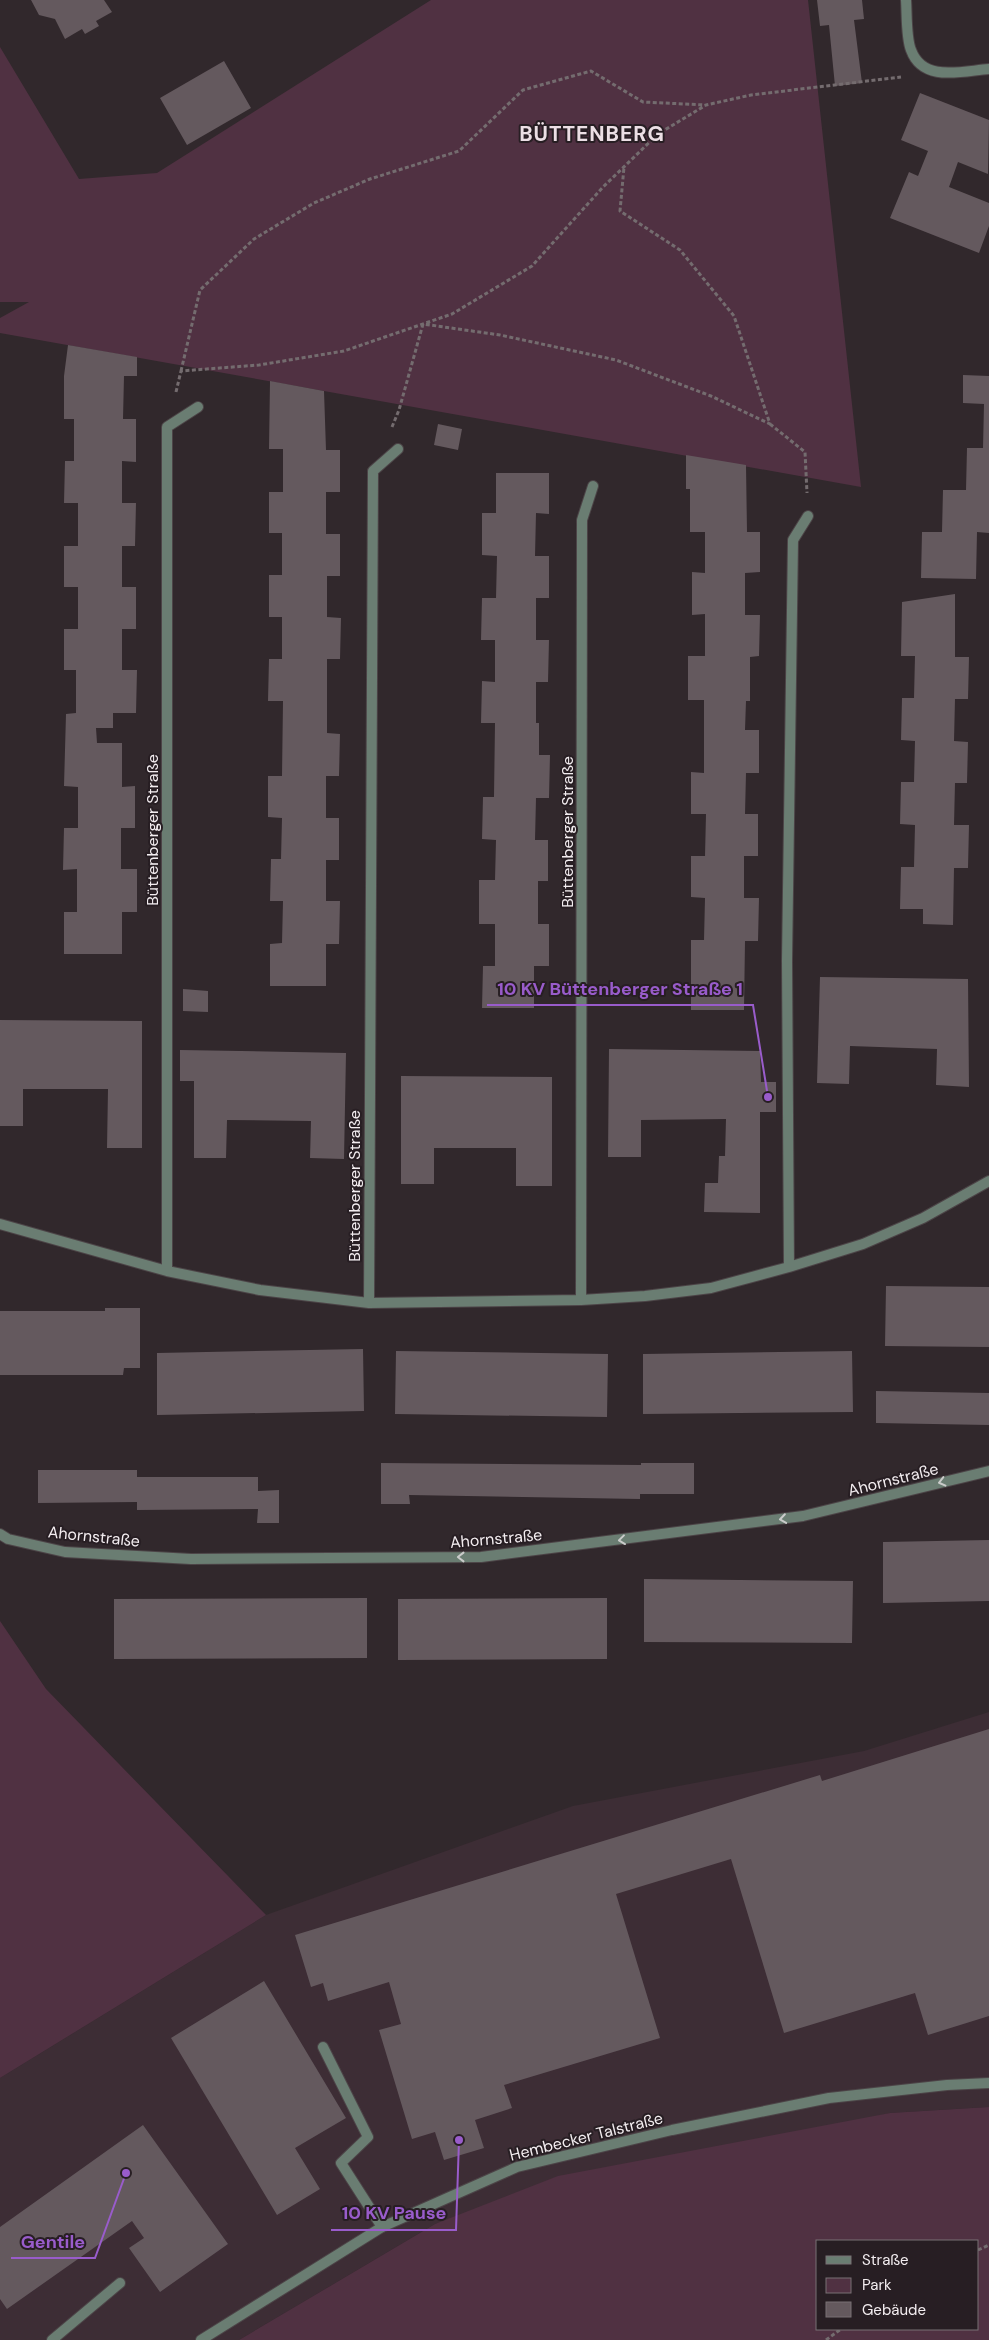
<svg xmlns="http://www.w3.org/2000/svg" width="989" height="2340" viewBox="0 0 989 2340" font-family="'DM Sans',sans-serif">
<rect width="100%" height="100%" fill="#31282c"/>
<path fill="#3d2d35" d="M989 1712V2107L890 2113 435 2224 239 2340H0V2078L266 1915 573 1806 864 1751Z"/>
<path fill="#503142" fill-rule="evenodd" d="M431 0H808L861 487 0 333V318L29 302H0V47L79 179 157 173Z
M0 1621 46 1689 266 1915 0 2078Z
M989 2107V2340H239L435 2224 558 2176 890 2113ZM818 2241H978V2329H818Z"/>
<path fill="#64595e" d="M31 0H104L112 12 96 21 99 26 85 34 82 29 65 39 55 19 39 15Z
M817 0H862L864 19 854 20 862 83 835 86 829 25 820 26Z
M224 61 251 108 187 145 160 98Z
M920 93 989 120 988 174 958 162 949 187 989 203V226L979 253 890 218 909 172 918 176 928 151 901 140Z
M68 345 137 357V376H124L123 419H136V462L122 461V503H136L135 546H122V587H136V629H122V670H137L136 713H113V728H96L97 743H122V787L135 786V828H121V869H137V912H122V954H64V912H77V869L63 870 64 828H78V787L64 786 66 714 76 713V670H64V629H78V587H64V546H78V503H64L65 461H74V419H64V376Z
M963 375 989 376V533L977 532 976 579 921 578 922 532H942L943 490H966L967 448H983L984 404 963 403Z
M270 381 324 391 326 450H340V492H326V534H340V576H327V617L341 618 340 659H327V733L340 734 339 776H326V818H339V860H326V901H340L339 944H326V986H270V944L282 943 283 901H270L271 859H281L282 818 268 817V776H282L283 701H268L269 659H282V617H269V575H282V533H269V492H283V449H269Z
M438 424 462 429 458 450 434 445Z
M686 455 746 465 747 532H760V572L745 573V615H760L759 656 750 657V701H746L745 730H759V773H746L745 814H758V856H744V898H759L758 941H745L744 1010H691V940H704L705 898 691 897V856H705L706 814H691V772L704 773V700H688V656H705V614L692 615V572L705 573V532H690V489H686Z
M496 473H549V514L536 513 535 556H549V598H536V640H549L548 682H536V723H539V755H550L549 798H536L535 840H548V881H538V924H549V966H534V1008H482L483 966H495V924H479V880H495L496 840 482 839 483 797H494L495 723H481L482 681 495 682V640H481L482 598H496L497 556 482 555V513H496Z
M955 594V657H969L968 699H955L954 741 968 742 967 783H955L954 825H969L968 868H954L953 925 923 924V909H900L901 867H914L915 825 900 824 901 782H914L915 741 901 740 902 698H914L915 656H901L902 602Z
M820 977 968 979 969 1087 936 1085 937 1049 850 1046 849 1084 817 1083Z
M183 989 208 991V1012L183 1011Z
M0 1020 142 1021V1148H107L108 1089H23V1126H0Z
M609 1049 760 1051 761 1082H776V1112H760V1213L704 1212 705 1183H718L719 1156H725L726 1119 641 1120V1157H608Z
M180 1050 346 1053 344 1159 310 1158 311 1121 227 1120 226 1158H194V1081H180Z
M401 1076 552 1077V1186H516V1148H434V1184H401Z
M886 1286 989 1287V1347L885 1346Z
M105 1308H140V1368H124L123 1375H0V1311H105Z
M363 1349 364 1411 157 1415V1353Z
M396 1351 608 1354 607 1417 395 1414Z
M852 1351 853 1412 643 1414V1354Z
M876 1391 989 1393V1425L876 1423Z
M381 1463 641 1465V1463H694V1494H640V1499L409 1495 410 1504H381Z
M38 1470H137V1477H258V1491L279 1490V1523H257L258 1509 137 1510V1502L38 1503Z
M989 1540V1601L883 1603V1542Z
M644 1579 853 1581 852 1643 644 1642Z
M367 1598V1658L114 1659V1599Z
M607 1598V1659L398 1660V1599Z
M989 1729V2016L928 2035 915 1993 784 2033 731 1859 616 1894 660 2038 504 2085 512 2108 475 2120 484 2148 444 2160 435 2132 412 2139 379 2030 401 2024 389 1982 328 2001 323 1983 311 1987 295 1935 820 1775 822 1781Z
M264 1981 346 2118 295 2148 320 2189 277 2215 171 2038Z
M143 2125 228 2244 160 2292 129 2248 144 2238 132 2221 7 2309 0 2299V2227Z"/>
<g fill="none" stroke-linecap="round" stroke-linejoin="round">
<defs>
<path id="service" d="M323 2047 368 2137 341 2163 382 2227
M52 2340 120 2283"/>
<path id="minor" d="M906 0C907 14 906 38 911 50 923 83 962 71 989 69
M0 1224 167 1271 260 1290 369 1303 581 1300 645 1296 711 1288 789 1267 863 1244 923 1218 989 1181
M789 1267 787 961 793 540 808 516
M167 1271V427L198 407
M581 1300 582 520 593 486
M369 1303 373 471 398 449
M0 1534 8 1539 65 1552 191 1559 481 1557 803 1516 989 1471"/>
<path id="tertiary" d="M201 2340 382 2227 517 2167 672 2130 829 2098 947 2085 989 2083"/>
</defs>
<use href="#service" stroke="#4c4447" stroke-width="12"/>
<use href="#minor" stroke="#4c4447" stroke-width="12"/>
<use href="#tertiary" stroke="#4c4447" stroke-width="12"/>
<path stroke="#746c6f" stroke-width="3" stroke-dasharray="4 2.5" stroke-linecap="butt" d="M181 371 200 290 254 239 314 203 370 179 459 151 523 90 591 71 643 102 705 105
M176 392 181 371 259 365 344 351 452 314 532 266 603 187 658 134 706 105 751 95 901 77
M770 424 805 452 807 493
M392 427 399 410 423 324 500 335 616 360 711 396 770 424 734 316 680 250 620 211 624 167
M978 2250 989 2245
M826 2340 841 2329"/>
<use href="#service" stroke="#6a7d72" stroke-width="10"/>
<use href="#minor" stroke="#6a7d72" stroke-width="10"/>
<use href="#tertiary" stroke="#6a7d72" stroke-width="10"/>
</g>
<defs><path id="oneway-chevron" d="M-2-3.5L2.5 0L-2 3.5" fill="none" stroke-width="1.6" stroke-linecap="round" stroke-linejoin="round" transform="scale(1.25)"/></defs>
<g stroke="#cacbca">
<use href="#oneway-chevron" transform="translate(942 1482) rotate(166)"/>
<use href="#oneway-chevron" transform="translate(783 1519) rotate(172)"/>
<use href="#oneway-chevron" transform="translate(622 1540) rotate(173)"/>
<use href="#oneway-chevron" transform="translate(461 1557) rotate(180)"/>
</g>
<g text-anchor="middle" stroke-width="4" stroke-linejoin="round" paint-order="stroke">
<g font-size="16" fill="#f3edf0" stroke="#271e23">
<text transform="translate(152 830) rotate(-90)" y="6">Büttenberger Straße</text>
<text transform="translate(567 832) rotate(-90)" y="6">Büttenberger Straße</text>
<text transform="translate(354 1186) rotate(-90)" y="6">Büttenberger Straße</text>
<text transform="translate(893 1479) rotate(-14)" y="6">Ahornstraße</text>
<text transform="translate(94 1536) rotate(6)" y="6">Ahornstraße</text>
<text transform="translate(496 1538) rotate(-5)" y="6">Ahornstraße</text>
<text transform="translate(586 2136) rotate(-14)" y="6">Hembecker Talstraße</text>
</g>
<g font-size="21" font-weight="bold" letter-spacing="1" fill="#ecdfe5" stroke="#271e23">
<text x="592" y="141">BÜTTENBERG</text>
</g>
</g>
<path fill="none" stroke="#995ccb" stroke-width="2" d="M768 1097L753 1005H487M459 2140L456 2230H331M126 2173L95 2258H11"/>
<g fill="#995ccb" stroke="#271e23" stroke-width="2">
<circle cx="768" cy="1097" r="5"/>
<circle cx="459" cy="2140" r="5"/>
<circle cx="126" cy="2173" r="5"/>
</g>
<g font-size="18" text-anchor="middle" font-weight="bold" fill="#995ccb" stroke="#271e23" stroke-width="4" stroke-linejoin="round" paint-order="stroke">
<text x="620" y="995">10 KV Büttenberger Straße 1</text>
<text x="394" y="2219">10 KV Pause</text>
<text x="53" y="2248">Gentile</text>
</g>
<rect x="816" y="2240" width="162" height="90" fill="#271e23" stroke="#797175"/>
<rect x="826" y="2256" width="25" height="8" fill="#6a7d72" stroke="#797175"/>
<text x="862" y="2265" font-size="15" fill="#f3edf0">Straße</text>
<rect x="826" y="2278" width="25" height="15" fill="#503142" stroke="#797175"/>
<text x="862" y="2290" font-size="15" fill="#f3edf0">Park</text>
<rect x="826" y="2302" width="25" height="15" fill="#64595e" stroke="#797175"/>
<text x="862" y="2315" font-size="15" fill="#f3edf0">Gebäude</text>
</svg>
